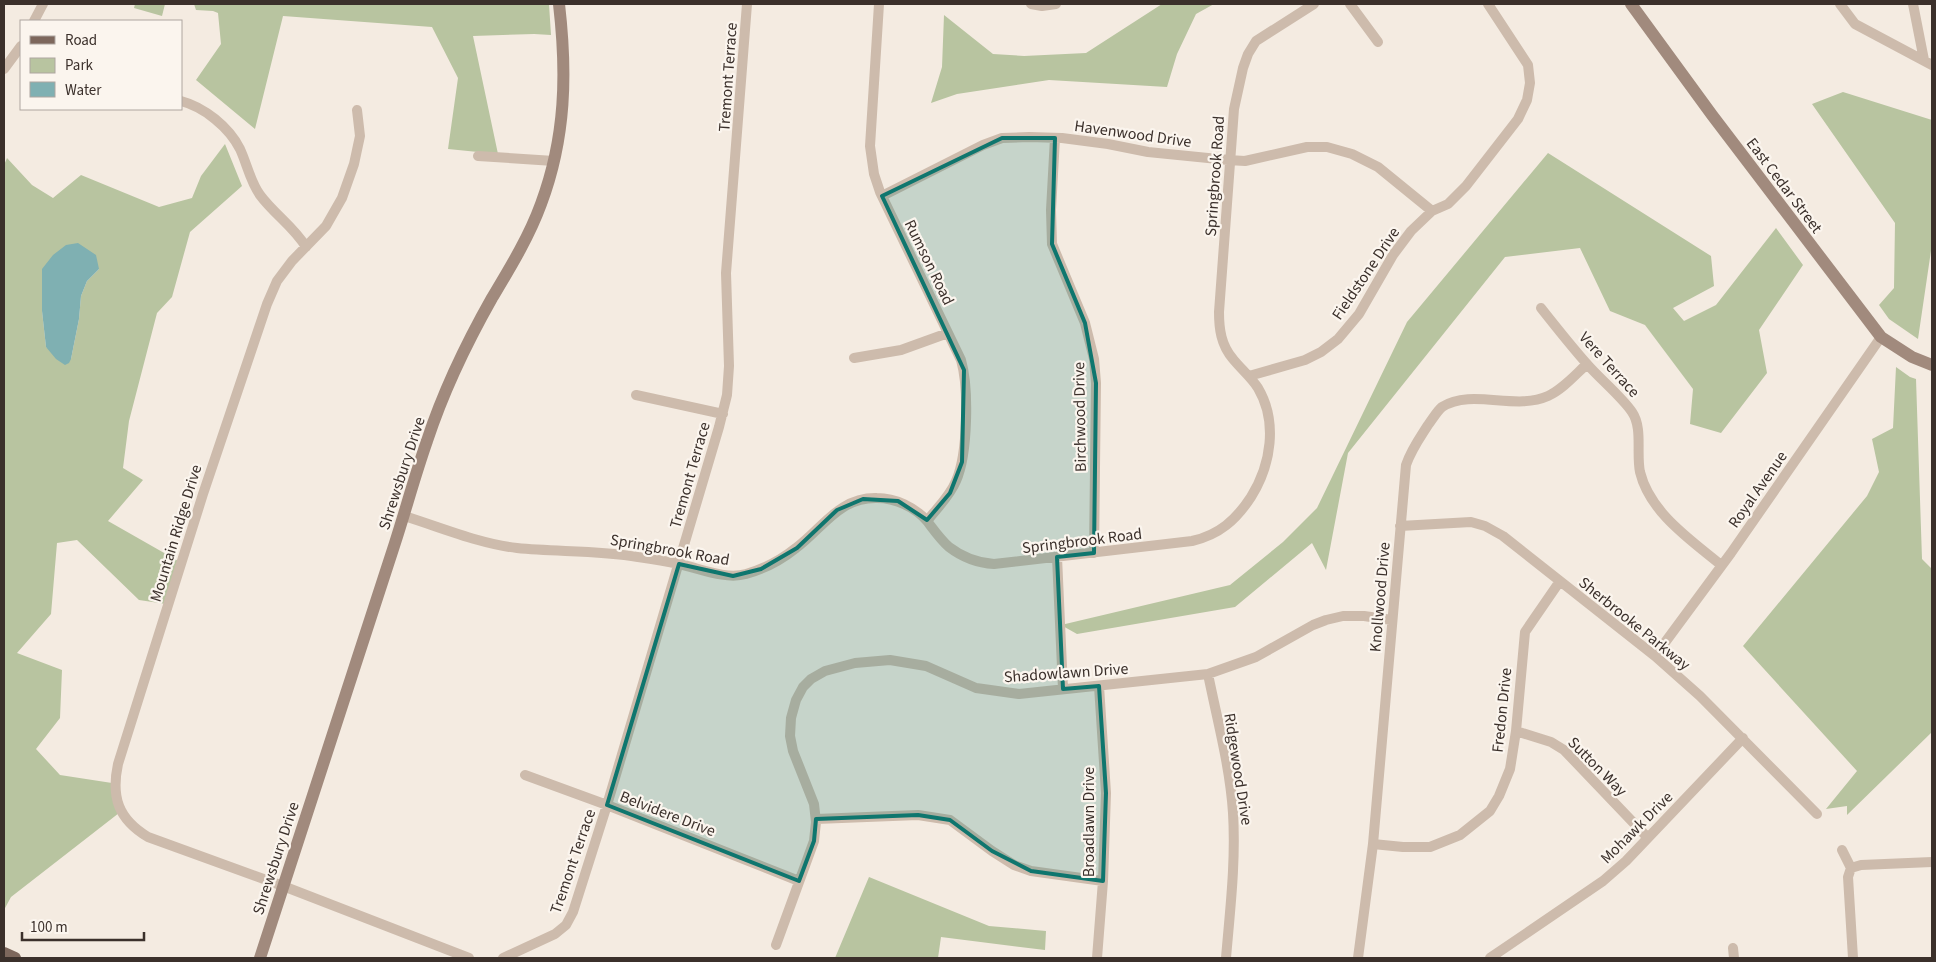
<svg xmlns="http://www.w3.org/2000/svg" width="1936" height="962" viewBox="0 0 1936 962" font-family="'Source Sans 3',sans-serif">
<rect width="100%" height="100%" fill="#f4ebe1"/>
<path fill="#b8c4a0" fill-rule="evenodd" d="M135 4H165L162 16 134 8Z
M194 4H549L551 35 534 34 473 36 498 154 448 149 458 78 432 27 283 16 255 129 196 80 221 44 218 13 213 11 196 10Z
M1162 4H1214L1196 14 1177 54 1167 87 1049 80 957 94 931 103 942 67 944 15 993 54 1024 56 1086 53Z
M1843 92 1932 120V244L1918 339 1889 319 1879 305 1894 288 1895 223 1812 104Z
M225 144 242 186 190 232 172 297 157 313 129 421 123 468 143 480 108 521 180 562 166 604 139 600 77 540 57 543 51 614 17 653 62 670 60 718 36 749 60 775 112 783 119 813 11 897 4 910V165L7 158 32 185 53 198 81 175 159 207 192 198 201 176ZM42 269H99L87 281 81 296 79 319 71 359 46 347 42 311Z
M1548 153 1711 256 1714 286 1673 308 1684 321 1716 305 1776 228 1803 265 1759 330 1767 373 1721 433 1690 424 1693 389 1645 325 1610 311 1580 248 1505 257 1348 453 1326 570 1312 543 1235 607 1077 634 1061 625 1230 585 1283 542 1317 508 1407 322Z
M1896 367 1910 377 1916 379 1922 559 1932 569V732L1847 815V806L1826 809 1857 771 1743 646 1867 496 1879 472 1872 439 1893 428Z
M869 877 989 926 1046 931 1045 950 941 937 938 958H835Z"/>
<path fill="#7fb0b2" d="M78 243 96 255 99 269 87 281 81 296 79 319 71 359 69 363 65 365 56 359 46 347 42 311V269L53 255 66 245Z"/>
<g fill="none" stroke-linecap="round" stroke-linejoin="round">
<path stroke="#cdbbac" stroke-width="10" d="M879 4 870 146 874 174 880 192 961 360C969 388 968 454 956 481 950 496 937 508 927 521
M1031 4 1042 6 1056 4
M1350 4 1378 42
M1840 4 1855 24 1932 65
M1913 4 1924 60
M34 21 43 4
M4 69 21 46
M181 101C204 107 229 127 240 149 247 164 250 181 260 195 274 214 294 227 306 247
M357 110 360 136 354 164 342 198 326 226 292 261 277 281 267 304 203 494 118 764C111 797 118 819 148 837L283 886 469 958
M1055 138 1051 210 1052 244 1085 323 1094 359 1096 383 1094 553
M478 156 554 161
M882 196 983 145 1002 138 1029 137 1062 138 1108 144 1148 152 1228 160 1245 161 1307 147H1327L1352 154 1378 167 1432 211
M1541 308C1556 327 1571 346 1587 364 1600 379 1622 397 1632 412 1643 428 1636 453 1640 472 1650 513 1691 540 1721 565
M854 358 901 350 948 333
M1249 376 1305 360 1321 352 1338 339 1359 314 1393 255 1411 231 1432 211 1448 204 1466 186 1518 119 1527 100 1530 83 1528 65 1488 4
M636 395 723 414
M404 516C440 527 480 544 517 548 557 552 598 550 638 557 652 559 665 561 679 564 699 568 725 580 746 574 764 569 781 560 796 548 823 528 839 497 877 498 895 498 915 507 927 521 934 530 940 539 949 547 962 557 977 563 994 564L1192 541C1219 535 1236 520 1251 497 1271 465 1278 422 1258 388 1251 377 1241 369 1233 359 1221 345 1219 329 1219 312L1234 109 1243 68 1248 54 1256 41 1314 4
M1400 526 1471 522 1485 526 1503 536 1655 656 1700 696 1817 814
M1057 557 1063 689
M1655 656 1731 553 1881 337
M1208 674C1217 719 1230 766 1233 813 1236 862 1230 910 1226 958
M1516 731 1551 742 1564 750 1648 838
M525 775 607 805 799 881
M816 819 918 815 950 820 992 851 1014 865 1031 871 1103 881
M1373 844 1403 847H1430L1460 835 1490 811 1499 796 1510 769 1516 731 1525 632 1560 581
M1842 850 1851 868
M1851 868 1848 877 1853 958
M1851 868 1861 865 1932 862
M776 945 814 841 816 822 814 804 793 751 790 736 791 718 796 700 803 687 811 679 825 671 855 663 890 660 926 666 976 688 1019 694 1208 674 1256 657 1313 625 1326 620 1343 616H1364L1392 620
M1733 948 1734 958
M503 958 555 934 566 925 573 912 607 805 719 427 727 395 729 366 726 273 747 4
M1097 958 1103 881 1106 793 1099 686
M1358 958 1373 844 1406 465C1411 450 1419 439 1428 425 1432 420 1437 411 1442 407 1472 388 1515 411 1548 396 1563 389 1575 375 1587 364
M1490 958 1603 881 1626 861 1743 738"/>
<path stroke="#a18a7d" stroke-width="12" d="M1631 4 1712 115 1881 337 1912 357 1932 365
M260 958C305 820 350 682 395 543 406 509 415 475 427 441 443 392 466 344 492 298 510 268 529 237 541 204 566 137 567 73 559 4"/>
<path stroke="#7d675c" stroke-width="12" d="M4 953 15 958"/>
</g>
<path fill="#0f766e" fill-opacity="0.2" stroke="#0f766e" stroke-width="4" stroke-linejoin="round" d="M1002 138H1055L1052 244 1085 323 1096 383 1094 553 1057 557 1063 689 1099 686 1106 793 1103 881 1031 871 992 851 950 820 918 815 816 819 814 841 799 881 607 805 679 564 733 576 761 569 797 548 837 510 863 499 898 501 927 520 950 493 962 462 964 370 882 196Z"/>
<g text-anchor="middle" stroke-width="4.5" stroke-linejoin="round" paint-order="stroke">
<g font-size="16" fill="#3b302b" stroke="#fbf5ee">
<text transform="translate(727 77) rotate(-86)" y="6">Tremont Terrace</text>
<text transform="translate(1133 133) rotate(8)" y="6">Havenwood Drive</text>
<text transform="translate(1214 176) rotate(-86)" y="6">Springbrook Road</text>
<text transform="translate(1785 185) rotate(53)" y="6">East Cedar Street</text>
<text transform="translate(930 262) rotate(64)" y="6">Rumson Road</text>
<text transform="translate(1365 273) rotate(-56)" y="6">Fieldstone Drive</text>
<text transform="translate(1610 364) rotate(48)" y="6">Vere Terrace</text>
<text transform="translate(1079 417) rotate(-91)" y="6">Birchwood Drive</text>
<text transform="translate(401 473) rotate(-72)" y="6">Shrewsbury Drive</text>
<text transform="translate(689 475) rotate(-74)" y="6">Tremont Terrace</text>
<text transform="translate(1757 489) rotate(-55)" y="6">Royal Avenue</text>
<text transform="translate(175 533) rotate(-73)" y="6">Mountain Ridge Drive</text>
<text transform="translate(1082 540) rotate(-7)" y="6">Springbrook Road</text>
<text transform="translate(670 549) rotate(10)" y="6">Springbrook Road</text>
<text transform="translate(1379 597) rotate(-85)" y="6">Knollwood Drive</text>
<text transform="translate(1635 623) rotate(39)" y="6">Sherbrooke Parkway</text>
<text transform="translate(1066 672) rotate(-4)" y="6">Shadowlawn Drive</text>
<text transform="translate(1501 710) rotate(-84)" y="6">Fredon Drive</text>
<text transform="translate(1598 766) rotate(45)" y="6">Sutton Way</text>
<text transform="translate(1239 769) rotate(81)" y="6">Ridgewood Drive</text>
<text transform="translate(668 813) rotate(21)" y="6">Belvidere Drive</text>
<text transform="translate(1088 822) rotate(-90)" y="6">Broadlawn Drive</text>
<text transform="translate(1636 827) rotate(-45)" y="6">Mohawk Drive</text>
<text transform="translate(275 858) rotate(-72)" y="6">Shrewsbury Drive</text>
<text transform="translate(572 861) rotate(-71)" y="6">Tremont Terrace</text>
</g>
</g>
<rect width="1936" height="962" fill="none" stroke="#3b302b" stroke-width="10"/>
<rect x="20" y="20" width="162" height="90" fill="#fbf5ee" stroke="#aea6a0"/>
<rect x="30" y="36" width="25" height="8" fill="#7d675c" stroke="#aea6a0"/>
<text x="65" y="45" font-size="15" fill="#3b302b">Road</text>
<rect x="30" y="58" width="25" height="15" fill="#b8c4a0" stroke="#aea6a0"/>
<text x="65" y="70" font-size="15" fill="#3b302b">Park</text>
<rect x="30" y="82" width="25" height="15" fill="#7fb0b2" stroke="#aea6a0"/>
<text x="65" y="95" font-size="15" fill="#3b302b">Water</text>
<path d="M22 932v8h122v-8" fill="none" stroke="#3b302b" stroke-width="2.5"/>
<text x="30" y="932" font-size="15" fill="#3b302b" stroke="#fbf5ee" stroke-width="4" paint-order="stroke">100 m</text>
</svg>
